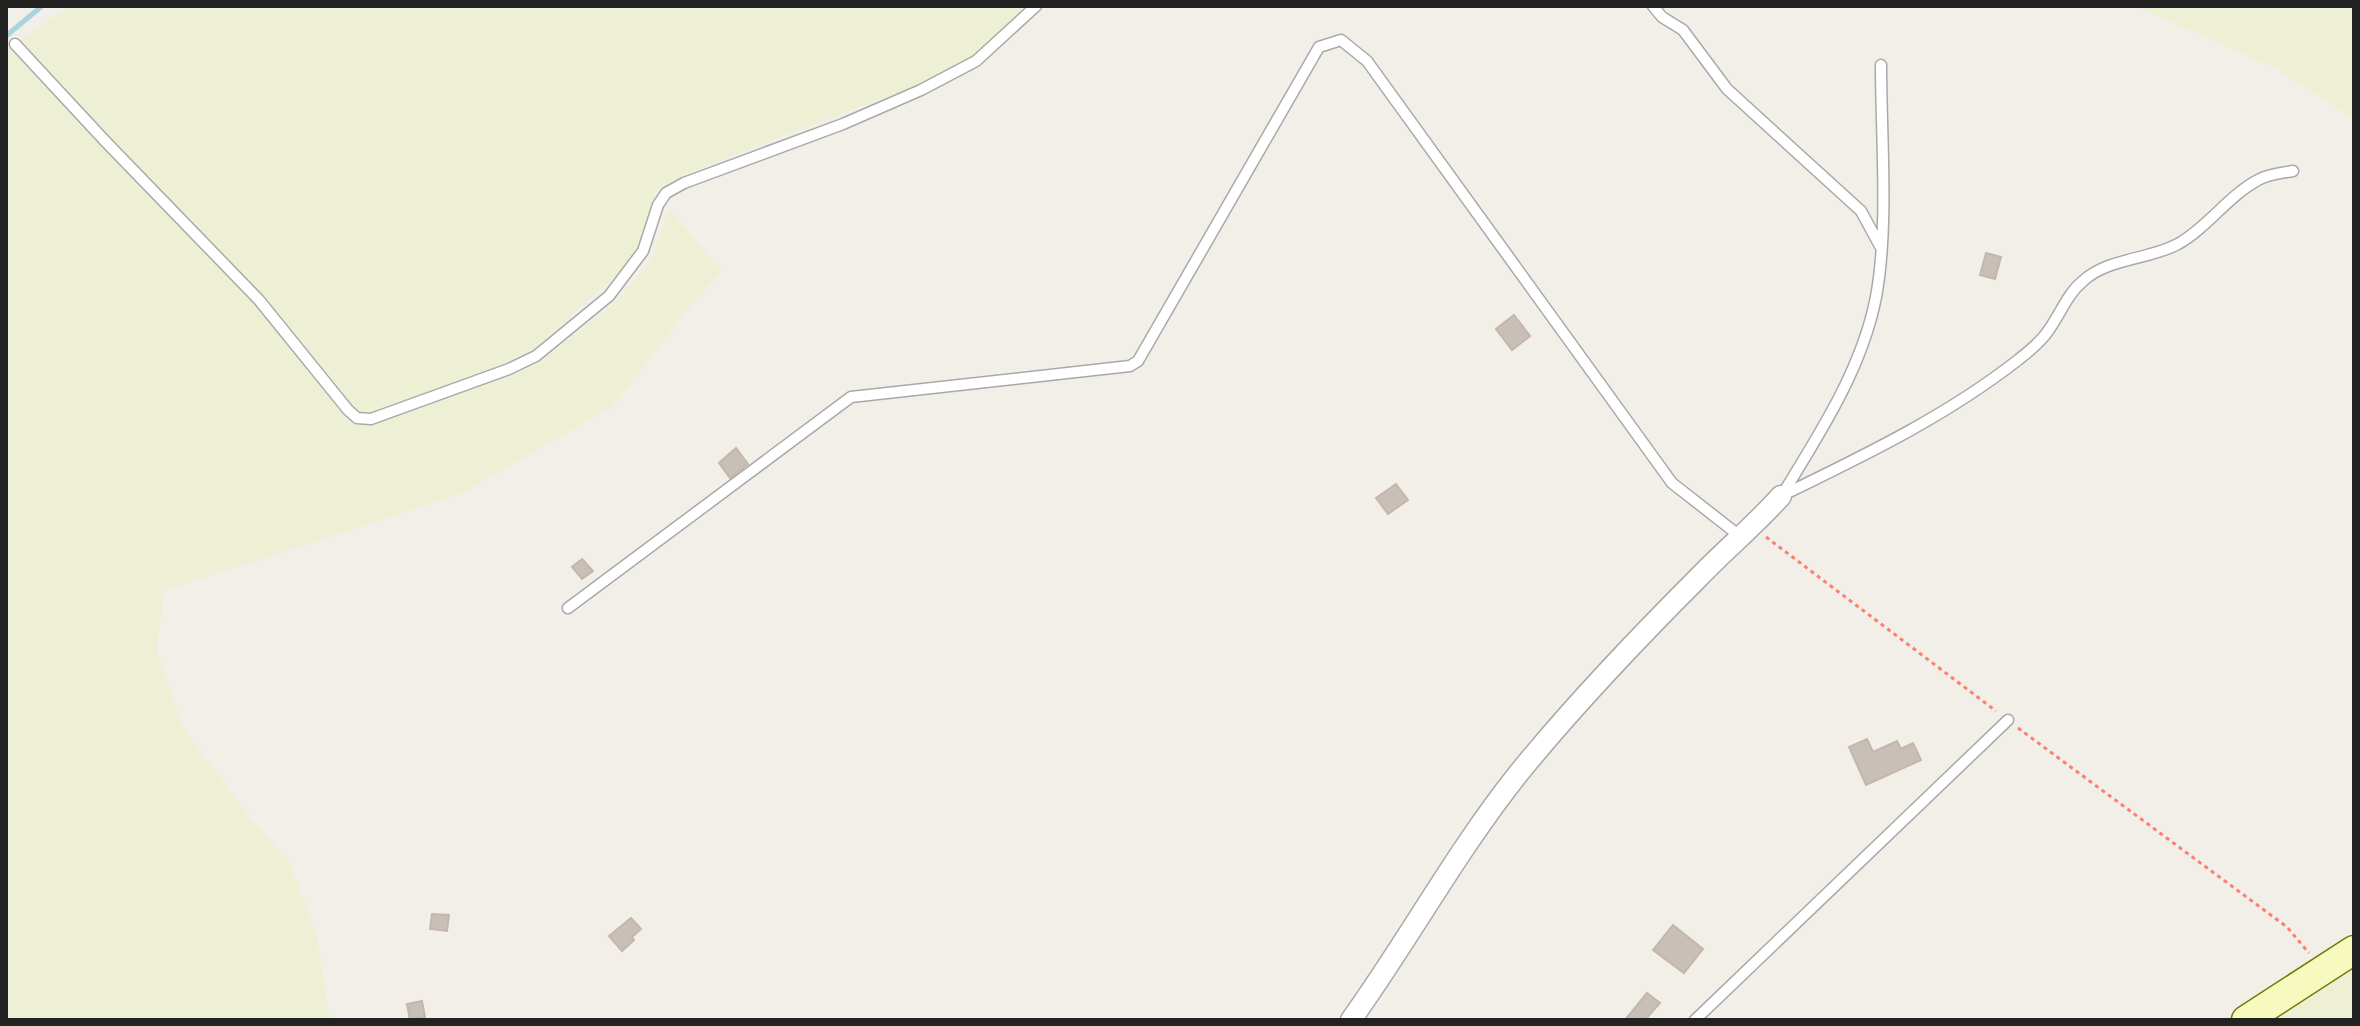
<svg xmlns="http://www.w3.org/2000/svg" width="2360" height="1026" viewBox="0 0 2360 1026" font-family="Ubuntu,sans-serif">
<rect width="100%" height="100%" fill="#f2efe9"/>
<path fill="#eef0d5" d="M69 6H1025L976 55 915 86 764 143 668 182 656 191 641 240 626 266 531 352 376 419 521 372 543 360 615 303 650 263 669 209 722 271 694 302 612 407 461 494 164 591 157 650 181 724 250 817 290 863 317 937 330 1020H6V50Z
M2136 6H2354V119L2275 68Z
M2354 969V1020H2273Z"/>
<g fill="none" stroke-linecap="round" stroke-linejoin="round">
<path stroke="#aad3df" stroke-width="5" d="M6 36 42 6"/>
</g>
<path fill="#c7bfb8" stroke="#c4b6ab" stroke-width="2" d="M1986 253 2001 257 1995 279 1980 275Z
M1514 315 1530 336 1512 350 1496 329Z
M736 448 748 464 730 478 719 463Z
M1396 484 1408 500 1388 514 1376 498Z
M582 559 593 571 582 579 572 567Z
M1867 739 1873 752 1897 741 1901 749 1913 743 1921 760 1866 785 1849 747Z
M432 914 449 915 447 931 430 929Z
M631 918 641 929 632 937 634 940 622 951 609 936Z
M1673 925 1703 949 1684 973 1653 950Z
M1647 993 1660 1003 1645 1020H1625Z
M422 1001 425 1017 410 1020 407 1004Z"/>
<g fill="none" stroke-linecap="round" stroke-linejoin="round">
<defs>
<path id="service" d="M1653 6 1662 17 1683 30 1727 89 1861 211 1880 246
M15 44 105 141 259 300 348 410 357 418 371 419 509 369 536 356 609 296 643 251 658 205 666 193 684 183 843 124 921 90 976 61 1036 6
M1782 495C1820 433 1862 369 1876 297 1889 226 1881 138 1881 65
M1781 496C1863 456 1945 417 2018 360 2028 352 2041 342 2048 331 2060 315 2067 294 2083 281 2108 258 2148 260 2178 244 2208 227 2228 196 2258 180 2268 174 2282 173 2293 171
M568 608 851 397 1130 366 1138 361 1319 47 1341 40 1367 61 1672 483 1741 537
M1695 1020 2008 720"/>
<path id="minor" d="M1351 1020C1409 939 1456 852 1518 774 1574 705 1636 640 1699 577 1726 549 1755 525 1781 496"/>
<path id="secondary" d="M2246 1020 2354 950"/>
</defs>
<use href="#service" stroke="#a9a9a9" stroke-width="13"/>
<use href="#minor" stroke="#a9a9a9" stroke-width="23"/>
<use href="#secondary" stroke="#707d05" stroke-width="31"/>
<path stroke="#fa8072" stroke-width="3" stroke-dasharray="4 4" stroke-linecap="butt" d="M1766 537 1996 711
M2018 728 2287 927 2309 953"/>
<use href="#service" stroke="#fff" stroke-width="10"/>
<use href="#minor" stroke="#fff" stroke-width="20"/>
<use href="#secondary" stroke="#f7fabf" stroke-width="28"/>
</g>
<rect width="2360" height="1026" fill="none" stroke="#222222" stroke-width="16"/>
</svg>
